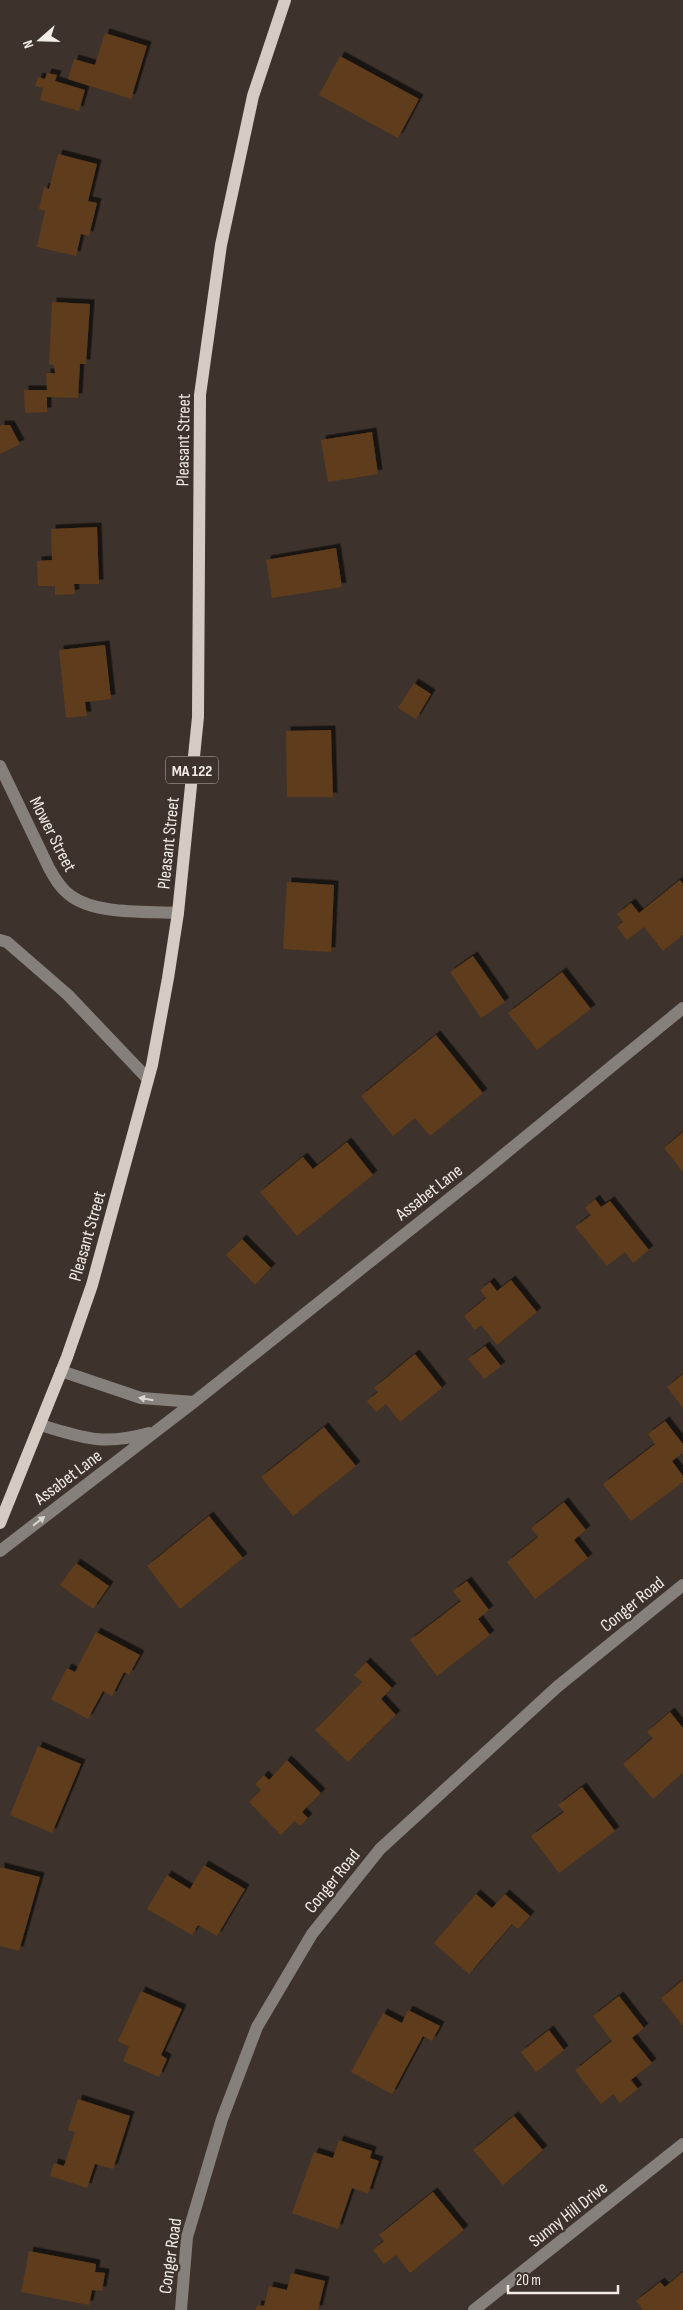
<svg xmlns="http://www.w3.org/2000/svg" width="683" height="2310" viewBox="0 0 683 2310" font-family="'Sofia Sans Condensed',sans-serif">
<defs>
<filter id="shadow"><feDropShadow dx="4.5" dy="-4.5" stdDeviation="0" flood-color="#0009"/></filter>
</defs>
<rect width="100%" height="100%" fill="#3d332c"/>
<path fill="#5f3c1b" filter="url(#shadow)" d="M105 33 147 46 131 99 68 79 74 59 95 65Z
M340 56 419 99 398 138 319 95Z
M47 73 57 75 55 81 85 90 79 111 40 100 43 88 35 86 38 77 45 79Z
M58 154 97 164 88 201 97 203 89 236 81 234 76 256 37 247 45 211 39 209 44 187 49 189Z
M52 302 90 304 86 364H80L78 398 47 397V412L25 413 24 390H47L46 373H55L54 365 49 364Z
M0 425H10L20 444 0 454Z
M372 432 378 474 328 482 321 440Z
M97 527 99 584H74L75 594 55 595V586H38L37 561 52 560 51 529Z
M336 548 342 587 272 598 266 560Z
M105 645 111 699 85 702 87 716 66 718 59 650Z
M414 683 431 694 416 719 398 708Z
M331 730 333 797H287L286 731Z
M680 880 683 884V935L663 951 644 927 627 940 617 927 623 922 617 914 631 903 639 913Z
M287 882 334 885 331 952 283 949Z
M473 956 505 1002 481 1018 450 972Z
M562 972 591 1009 537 1050 508 1013Z
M436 1035 483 1093 430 1136 415 1118 393 1136 361 1096Z
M683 1132V1172L664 1148Z
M347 1142 373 1175 297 1236 260 1192 303 1157 313 1169Z
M595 1199 601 1207 610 1201 649 1250 633 1263 625 1252 607 1266 575 1227 591 1215 585 1208Z
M242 1239 271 1268 255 1285 226 1255Z
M511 1280 537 1312 497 1345 481 1325 475 1330 464 1316 486 1298 480 1290 490 1282 497 1291Z
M485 1346 501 1366 484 1379 468 1359Z
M415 1354 442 1388 400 1422 386 1404 376 1412 367 1401 378 1392 374 1388Z
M683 1374V1408L667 1387Z
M665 1421 683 1444V1453L672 1461 683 1476V1482L631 1521 603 1484 655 1444 648 1434Z
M324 1427 356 1466 293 1516 261 1477Z
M564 1502 586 1530 574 1540 588 1558 535 1599 507 1562 538 1537 531 1528Z
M209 1516 243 1558 180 1609 147 1566Z
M76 1563 109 1586 93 1609 60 1585Z
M467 1581 489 1610 478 1619 490 1635 437 1676 410 1640 461 1601 453 1591Z
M96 1632 140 1655 129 1675 124 1672 112 1696 103 1691 88 1719 51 1699 67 1668 75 1672Z
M366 1662 392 1688 381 1699 396 1715 348 1762 315 1730 362 1682 354 1675Z
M670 1712 683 1728V1773L653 1799 623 1764 653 1738 647 1732Z
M38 1746 81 1764 52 1833 10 1815Z
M287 1760 321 1793 302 1812 308 1818 300 1826 295 1821 281 1835 249 1802 261 1790 255 1784 264 1775 269 1780Z
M582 1787 615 1831 559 1873 531 1836 564 1812 558 1805Z
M204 1865 245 1889 217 1936 198 1925 192 1935 147 1909 167 1875 190 1889Z
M0 1867 40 1877 19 1951 0 1946Z
M476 1894 492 1908 505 1894 530 1916 518 1929 512 1924 469 1974 434 1943Z
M683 1980V2026L661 1998Z
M141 1991 182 2009 161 2055 167 2059 159 2077 123 2061 129 2047 118 2041Z
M619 1996 644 2028 632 2038 652 2063 631 2080 638 2089 620 2103 613 2094 601 2104 575 2070 612 2041 593 2016Z
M408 2010 440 2026 432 2041 423 2036 392 2094 351 2072 383 2013 402 2023Z
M549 2030 564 2050 536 2072 521 2052Z
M78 2099 130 2116 113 2169 95 2164 87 2188 50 2176 54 2163 64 2166 75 2132 68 2130Z
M514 2116 543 2150 503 2185 473 2150Z
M339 2140 372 2151 370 2158 379 2161 368 2194 352 2188 338 2229 292 2213 314 2152 333 2158Z
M433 2192 464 2230 410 2273 396 2255 384 2264 373 2250 384 2241 379 2235Z
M29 2251 96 2264 95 2272 105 2273 102 2291 92 2290 89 2305 21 2292Z
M683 2272V2310H643L636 2301 660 2282 665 2287Z
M291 2273 325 2281 318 2310H256L257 2305 264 2306 269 2286 287 2290Z"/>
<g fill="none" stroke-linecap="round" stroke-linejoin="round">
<path stroke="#85807c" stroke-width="12" d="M0 766 49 868C55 879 61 889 71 896 97 915 147 911 178 913
M0 940 7 942 68 995 148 1079
M61 1371 141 1398 194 1402
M40 1425C85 1438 102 1446 149 1433
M0 1551 194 1402 479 1175 683 1008
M181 2310 187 2237 222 2119 257 2027 312 1934 380 1849 557 1687 683 1585
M474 2310 683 2144"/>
<path stroke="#d5cbc2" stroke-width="12" d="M0 1523 67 1357 92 1285 152 1065 168 978 178 913 198 717 200 395 221 245 253 96 285 0"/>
</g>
<defs><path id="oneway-solid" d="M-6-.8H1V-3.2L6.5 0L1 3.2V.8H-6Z" transform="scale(1.25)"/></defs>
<g fill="#dcd6d2">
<use href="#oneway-solid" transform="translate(146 1399) rotate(-170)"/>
<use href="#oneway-solid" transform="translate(39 1521) rotate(-38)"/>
</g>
<g text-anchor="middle" stroke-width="5" stroke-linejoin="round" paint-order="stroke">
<rect fill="#3d332c" stroke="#bcb4af" stroke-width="1" x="166" y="756.5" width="52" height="27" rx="4"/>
<g font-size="16" font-weight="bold" fill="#f2ece7">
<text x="192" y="776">MA 122</text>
</g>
<g font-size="18" fill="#f2ece7" stroke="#3d332c">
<text transform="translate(183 440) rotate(-89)" y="6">Pleasant Street</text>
<text transform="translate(53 834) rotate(63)" y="6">Mower Street</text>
<text transform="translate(168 843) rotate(-84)" y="6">Pleasant Street</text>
<text transform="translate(429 1192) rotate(-38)" y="6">Assabet Lane</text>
<text transform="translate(87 1236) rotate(-74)" y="6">Pleasant Street</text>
<text transform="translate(68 1477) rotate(-37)" y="6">Assabet Lane</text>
<text transform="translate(632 1604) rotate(-39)" y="6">Conger Road</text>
<text transform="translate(332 1881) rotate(-51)" y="6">Conger Road</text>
<text transform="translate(568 2214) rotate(-38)" y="6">Sunny Hill Drive</text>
<text transform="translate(170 2256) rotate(-82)" y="6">Conger Road</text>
</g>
</g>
<g transform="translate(40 40) rotate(250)" stroke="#3d332c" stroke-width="4" paint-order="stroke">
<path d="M0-4L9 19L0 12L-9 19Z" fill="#f2ece7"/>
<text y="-8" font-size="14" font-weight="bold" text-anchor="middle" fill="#f2ece7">N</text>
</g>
<path d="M508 2285v8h110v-8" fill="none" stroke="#f2ece7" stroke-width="2.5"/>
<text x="516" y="2285" font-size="15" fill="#f2ece7" stroke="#3d332c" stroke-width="4" paint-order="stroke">20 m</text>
</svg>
